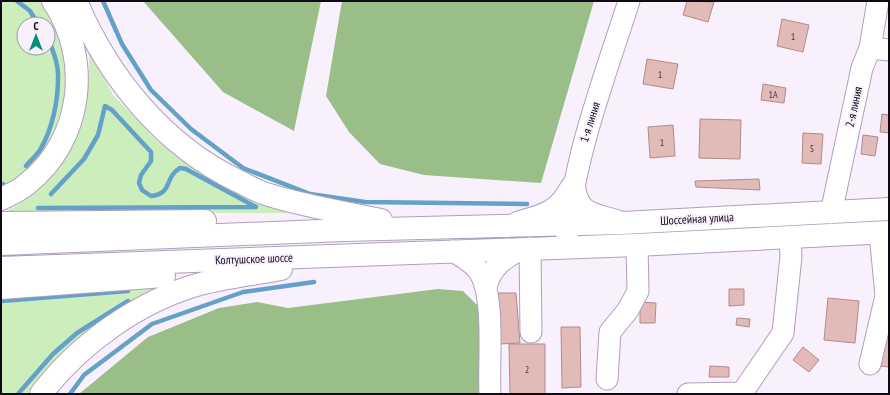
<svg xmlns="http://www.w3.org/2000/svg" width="890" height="395" viewBox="0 0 890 395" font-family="'PT Sans Narrow',sans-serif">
<rect width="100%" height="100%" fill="#f8f0fd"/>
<path fill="#ccedbc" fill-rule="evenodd" d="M1 1H40L59 29 68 66 65 101 61 121 51 140 33 167 1 190ZM24 24H48V48H24Z
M89 49 113 95 156 140 220 187 287 213 6 212C17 205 29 198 38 189 82 148 90 106 89 49Z
M164 283 68 350 27 394H1V295Z"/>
<path fill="#9abe87" d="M143 1H321L294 131 223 92Z
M342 1H594L541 183 424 175 380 164 349 132 326 96Z
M438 289 463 291 482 310 483 394H79L148 337 219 308 257 302 288 308Z"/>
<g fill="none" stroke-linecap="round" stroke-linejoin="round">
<path stroke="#64a1c8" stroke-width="4.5" d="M17 1 30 11 38 24
M103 1 122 44 151 90 191 129 243 168 310 194 365 202 527 204
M26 166C30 161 36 156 40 150 52 130 58 102 58 79 59 65 53 51 48 38
M1 185 3 184
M38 208 256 207 186 169 180 168C164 177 173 194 151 196L142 190 139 183 141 175 151 161V152L112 110 105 106 98 135 84 159 51 194
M1 301 128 291
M18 394 53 354 77 333 128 301
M70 394 84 375 152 324 243 292 314 282"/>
</g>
<path fill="#e2bab8" stroke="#b18b8a" d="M687 1 714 2 708 22 683 15Z
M782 19 809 25 803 52 777 46Z
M647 59 678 64 673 89 643 84Z
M763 84 786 88 784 103 761 100Z
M882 114 889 115V133L880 132Z
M700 119 741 120 740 159 699 158Z
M673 125 675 156 650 158 648 127Z
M803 133 823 134 821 164 802 163Z
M863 135 878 137 875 156 861 154Z
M759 179 760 190 696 187 695 181Z
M729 289H744V305L729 306Z
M498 293H516L520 343 499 344Z
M828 298 859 301 855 343 824 340Z
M640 302 656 303 655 323H640Z
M737 318 750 319 749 327 736 325Z
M889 319V367L879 366Z
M561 327H580L581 387 562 388Z
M509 344H545V394H510Z
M803 347 819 360 809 372 793 360Z
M710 366 729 367V377H709Z"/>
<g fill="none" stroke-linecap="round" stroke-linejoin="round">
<defs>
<path id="minor" d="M870 48 889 50
M574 184C578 215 592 213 618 221
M831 213 862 68 870 48 878 1
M518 222C544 215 558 212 571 187
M566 247C572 161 603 82 629 1
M530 248 531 332
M453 251C462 257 471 261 478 270 496 293 488 364 490 394
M486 287C491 267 503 259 521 249
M870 364 886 296 880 233
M607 379 610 332 628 310 638 291 637 245
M688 394 742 393 783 333 791 256 790 238"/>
<path id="major" d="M76 1C108 77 163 145 238 181 247 185 256 191 266 194 303 206 342 212 381 220
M1 199C10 195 20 190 27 184 83 140 92 59 53 1
M1 223 205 221
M1 244 344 230 622 223 889 209
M1 268 637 245 889 232
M1 288 164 276
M41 394C79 344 139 301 200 284 226 277 255 274 281 269"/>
</defs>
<use href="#minor" stroke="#b09fbc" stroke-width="23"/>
<use href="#major" stroke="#b09fbc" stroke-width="24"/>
<use href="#minor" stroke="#fff" stroke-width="21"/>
<use href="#major" stroke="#fff" stroke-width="22"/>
</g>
<g text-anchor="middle" stroke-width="4" stroke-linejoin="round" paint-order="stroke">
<g font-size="10" fill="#44363d">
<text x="793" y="40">1</text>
<text x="660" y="78">1</text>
<text x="773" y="98">1А</text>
<text x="662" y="146">1</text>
<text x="812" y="152">5</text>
<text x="527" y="373">2</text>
</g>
<g font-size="12" fill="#100a14" stroke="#f8f0fd">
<text transform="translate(854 107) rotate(-78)" y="4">2-я линия</text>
<text transform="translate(590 122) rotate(-72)" y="4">1-я линия</text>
<text transform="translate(697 219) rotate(-3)" y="4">Шоссейная улица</text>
<text transform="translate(254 259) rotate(-2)" y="4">Колтушское шоссе</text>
</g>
</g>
<rect width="890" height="395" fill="none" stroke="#100a14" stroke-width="4"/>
<g transform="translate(36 36)"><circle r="19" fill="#f8f0fd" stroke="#9b94a0"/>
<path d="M0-3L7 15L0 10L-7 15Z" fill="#048f78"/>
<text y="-6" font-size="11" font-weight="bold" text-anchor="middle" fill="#100a14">С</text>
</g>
</svg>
